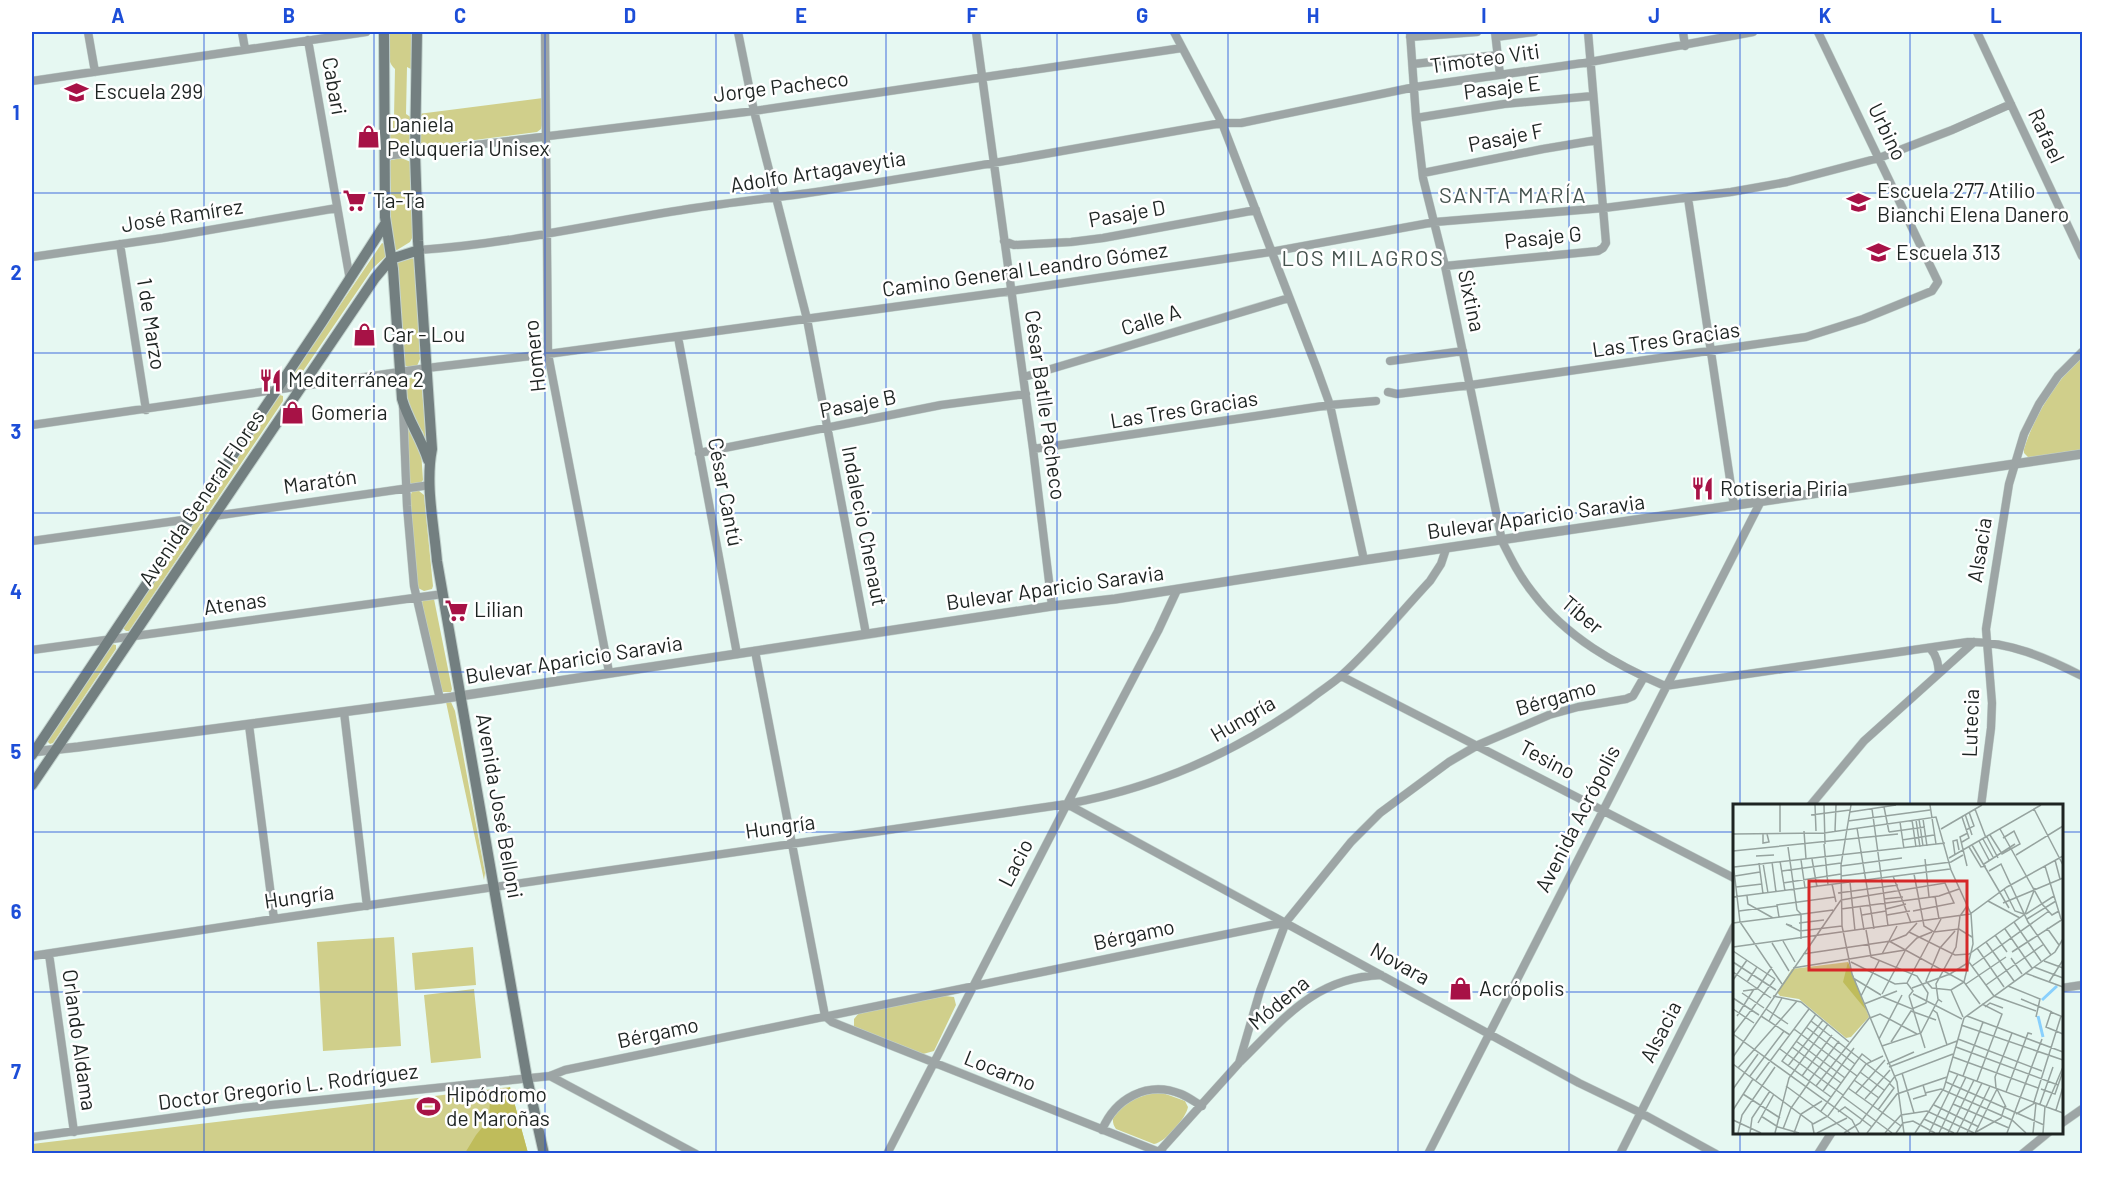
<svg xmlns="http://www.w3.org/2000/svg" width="2114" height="1185" viewBox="0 0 2114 1185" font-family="Barlow,sans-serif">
<rect width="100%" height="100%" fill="#e6f8f2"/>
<path fill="#d0cf8b" d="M392 32H411L413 34V70L407 67 406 114 412 118 411 149 390 152 389 113 394 117 395 69C385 60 389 46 389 34Z
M543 98 542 125 541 129 537 132 427 146 419 143 418 114Z
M401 158 411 162 413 236 410 242 397 250 394 249 388 197 391 193 390 175 388 173 389 163 391 160Z
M382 243 384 244 386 256 373 268 297 380 294 381 292 376Z
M412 258 415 260 420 359 417 366 411 368 404 365 397 263Z
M2082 356V451L2029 458 2024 453V449C2036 412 2055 383 2082 356Z
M414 376 421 382 429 456 423 432 408 410 404 381Z
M280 395 283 396V401L129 631H126L123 628Z
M406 425 421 451 423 480 421 483H409Z
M412 491H419L424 495 433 586 432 589 424 591 418 588 417 583 410 498Z
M434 599 452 689 451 692H442L421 602 425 600Z
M112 644 116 645V649L53 743 50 744 47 741Z
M446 702H451L455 711 485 873 484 880Z
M394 937 401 1046 323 1051 317 942Z
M473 947 476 985 415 990 412 953Z
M474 989 481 1058 431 1063 424 995Z
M945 996 954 997 956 1005 934 1051 923 1054 860 1032 854 1026V1019L859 1013Z
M510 1087 528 1153 32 1154V1144Z
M1160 1092 1185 1101 1188 1107C1186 1118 1166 1142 1154 1144L1116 1129C1101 1108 1145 1093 1160 1092Z"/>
<path fill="#bfbc5b" d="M510 1087 528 1153H465L476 1135 489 1119 490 1098Z"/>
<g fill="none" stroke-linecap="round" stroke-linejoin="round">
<defs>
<path id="minor" d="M88 32 95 72
M242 32 245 49
M545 32 548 354 609 672
M738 32 754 111 807 319 866 634
M976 32 1033 449 1052 606
M1174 32 1222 123 1317 369 1330 405 1364 560
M1410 32 1416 118 1423 178 1445 266 1502 541C1511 559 1520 577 1533 593 1566 637 1616 665 1665 686L1968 642C2008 641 2047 658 2082 676
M1495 32 1500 75
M1683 32 1685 46
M1977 32 2082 256
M1410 37 1477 32
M1496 37 1534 32
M308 40 350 280
M1413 64 1498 55
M32 81 366 32
M1416 118 1504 104 1593 96
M385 156 754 111 1182 48
M1423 173 1543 149 1597 140
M1688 198 1734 506
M1004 241 1014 245 1071 242 1103 238 1256 210
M120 244 146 410
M419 250C509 244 599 223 688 209 725 203 763 199 801 194 941 174 1081 147 1222 123H1241L1415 87 1590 62 1753 32
M32 257 163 238 337 208
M1445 266 1598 251 1603 248 1606 243 1588 32
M678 337 737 654
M1390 361 1463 351
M1024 377 1289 298
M1388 392 1397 394 1471 385 1806 337 1863 319 1932 291 1938 282 1818 32
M403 407 407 506 414 586 440 699
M32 425 427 368 548 354 1011 291 1270 252 1435 222 1604 208 1731 192 1787 182 1879 158 1952 130 2011 104
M1033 449 1330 405 1376 401
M699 453 941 405 1026 394
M214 516 430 485
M32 541 190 519
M1930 648C1937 656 1938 663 1939 673
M32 650 443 594
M755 651 825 1016 832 1022 1164 1154
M1341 676 1734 878
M344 712 367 906
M249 725 274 919
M1067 804 1579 1083 1641 1113 1716 1154
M1810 806 1864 741 1974 642
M1981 806 1991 728 1992 703 1986 629 2009 484 2024 434 2039 404 2058 376 2082 352
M49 954 74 1132
M32 956 274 919 1067 804C1155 788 1237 752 1309 700 1320 691 1332 684 1342 675 1374 646 1401 612 1430 581L1441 564 1446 549
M2062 988 2082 985
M1240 1062C1285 1018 1314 978 1381 975
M550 1076 696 1154
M2062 1123 2082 1109
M1102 1130C1115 1099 1147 1080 1181 1094 1188 1097 1195 1102 1202 1106
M32 1137 242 1108 550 1076 565 1070 1286 922 1351 842 1380 813 1449 762 1478 745 1549 715 1578 707 1626 699 1633 696 1644 677
M887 1154 1067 804 1158 631 1177 590
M1157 1154 1239 1063 1260 991 1286 922
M1428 1154 1761 501
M1620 1154 1734 927
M1818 1154 1832 1132
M2022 1154 2049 1132"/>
<path id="tertiary" d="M32 752 78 747 440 699 1052 606 1115 599 1364 560 2082 454"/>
<path id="secondary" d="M384 32 385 217 393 269 402 399C408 420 421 438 428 460
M417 32 415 154 418 241 432 449C425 485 434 525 437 561L527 1078 544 1154
M32 755 322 322 385 224
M32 785 375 278 391 259 419 250"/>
</defs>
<use href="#minor" stroke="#c2d2cd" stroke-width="9"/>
<use href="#tertiary" stroke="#c2d2cd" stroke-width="10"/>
<use href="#secondary" stroke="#c2d2cd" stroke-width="12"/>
<use href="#minor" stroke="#9da5a5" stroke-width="8"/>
<use href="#tertiary" stroke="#9da5a5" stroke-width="9"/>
<use href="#secondary" stroke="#737f80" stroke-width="10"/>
</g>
<path fill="none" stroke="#1d4ed8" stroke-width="1.5" stroke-opacity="0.55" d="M204 32V1154M374 32V1154M545 32V1154M716 32V1154M886 32V1154M1057 32V1154M1228 32V1154M1398 32V1154M1569 32V1154M1740 32V806M1910 32V806M32 193H2082M32 353H2082M32 513H2082M32 672H2082M32 832H1734M2062 832H2082M32 992H1734M2062 992H2082M1740 1132V1154M1910 1132V1154"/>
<defs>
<symbol id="school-bare" viewBox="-9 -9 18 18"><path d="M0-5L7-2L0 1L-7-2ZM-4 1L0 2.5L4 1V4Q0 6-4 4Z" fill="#a71246" stroke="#fff" stroke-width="2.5" paint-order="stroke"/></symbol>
<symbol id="shop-bare" viewBox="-9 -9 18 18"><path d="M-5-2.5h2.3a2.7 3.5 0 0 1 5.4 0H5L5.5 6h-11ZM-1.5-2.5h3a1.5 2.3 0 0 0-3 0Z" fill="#a71246" stroke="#fff" stroke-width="2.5" paint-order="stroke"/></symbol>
<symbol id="supermarket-bare" viewBox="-9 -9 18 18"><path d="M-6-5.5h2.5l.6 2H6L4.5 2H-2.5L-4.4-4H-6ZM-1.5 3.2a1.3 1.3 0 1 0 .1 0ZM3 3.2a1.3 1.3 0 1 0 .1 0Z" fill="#a71246" stroke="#fff" stroke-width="2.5" paint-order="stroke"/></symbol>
<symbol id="restaurant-bare" viewBox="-9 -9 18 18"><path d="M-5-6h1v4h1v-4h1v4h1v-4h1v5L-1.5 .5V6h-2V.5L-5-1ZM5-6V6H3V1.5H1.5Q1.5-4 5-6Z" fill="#a71246" stroke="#fff" stroke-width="2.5" paint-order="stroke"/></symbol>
<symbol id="stadium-bare" viewBox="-9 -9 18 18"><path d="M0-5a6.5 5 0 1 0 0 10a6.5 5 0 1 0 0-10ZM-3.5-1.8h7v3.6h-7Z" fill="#a71246" stroke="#fff" stroke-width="2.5" paint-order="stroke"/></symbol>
</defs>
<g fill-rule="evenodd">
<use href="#school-bare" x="60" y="76" width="33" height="33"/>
<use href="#shop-bare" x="352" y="120" width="33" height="33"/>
<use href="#supermarket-bare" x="338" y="184" width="33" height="33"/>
<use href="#school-bare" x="1842" y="186" width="33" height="33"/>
<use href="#school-bare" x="1862" y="236" width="33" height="33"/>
<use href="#shop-bare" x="348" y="318" width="33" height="33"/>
<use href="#restaurant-bare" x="254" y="364" width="33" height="33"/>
<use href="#shop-bare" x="276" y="396" width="33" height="33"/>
<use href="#restaurant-bare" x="1686" y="472" width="33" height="33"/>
<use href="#supermarket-bare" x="440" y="594" width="33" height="33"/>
<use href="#shop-bare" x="1444" y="972" width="33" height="33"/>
<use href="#stadium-bare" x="412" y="1090" width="33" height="33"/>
</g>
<g text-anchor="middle" stroke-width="5" stroke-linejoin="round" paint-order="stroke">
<g font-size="21" fill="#1e2422" stroke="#fff">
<text transform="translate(1485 59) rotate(-8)" y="7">Timoteo Viti</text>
<text transform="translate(334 86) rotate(80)" y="7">Cabari</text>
<text transform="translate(781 87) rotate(-7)" y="7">Jorge Pacheco</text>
<text transform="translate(1502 88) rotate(-7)" y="7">Pasaje E</text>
<text transform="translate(1887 132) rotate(64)" y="7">Urbino</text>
<text transform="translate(2046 136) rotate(65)" y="7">Rafael</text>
<text transform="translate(1506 138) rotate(-11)" y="7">Pasaje F</text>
<text transform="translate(818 172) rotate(-9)" y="7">Adolfo Artagaveytia</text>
<text transform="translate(1127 214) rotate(-10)" y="7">Pasaje D</text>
<text transform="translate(182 216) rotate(-9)" y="7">José Ramírez</text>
<text transform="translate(1543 238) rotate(-6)" y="7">Pasaje G</text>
<text transform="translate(1025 270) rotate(-8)" y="7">Camino General Leandro Gómez</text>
<text transform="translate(1471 301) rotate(78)" y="7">Sixtina</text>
<text transform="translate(1151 320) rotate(-17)" y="7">Calle A</text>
<text transform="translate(151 324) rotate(81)" y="7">1 de Marzo</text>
<text transform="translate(1666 340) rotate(-8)" y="7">Las Tres Gracias</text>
<text transform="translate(535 356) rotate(-96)" y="7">Homero</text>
<text transform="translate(858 404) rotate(-11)" y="7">Pasaje B</text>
<text transform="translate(1045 405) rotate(82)" y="7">César Batlle Pacheco</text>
<text transform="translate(1184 410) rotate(-9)" y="7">Las Tres Gracias</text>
<text transform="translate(320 482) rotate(-8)" y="7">Maratón</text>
<text transform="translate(725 492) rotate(79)" y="7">César Cantú</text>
<text transform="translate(202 498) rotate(-56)" y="7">Avenida General Flores</text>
<text transform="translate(1536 517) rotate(-8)" y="7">Bulevar Aparicio Saravia</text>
<text transform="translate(864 526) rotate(79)" y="7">Indalecio Chenaut</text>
<text transform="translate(1980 550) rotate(-81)" y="7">Alsacia</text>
<text transform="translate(1055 588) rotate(-8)" y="7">Bulevar Aparicio Saravia</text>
<text transform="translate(235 604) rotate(-8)" y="7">Atenas</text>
<text transform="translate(1582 615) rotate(40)" y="7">Tíber</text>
<text transform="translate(574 660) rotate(-9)" y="7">Bulevar Aparicio Saravia</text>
<text transform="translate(1556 698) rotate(-16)" y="7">Bérgamo</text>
<text transform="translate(1243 719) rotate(-30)" y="7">Hungría</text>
<text transform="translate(1971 723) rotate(-88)" y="7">Lutecia</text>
<text transform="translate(1547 760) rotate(28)" y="7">Tesino</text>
<text transform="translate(499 806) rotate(80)" y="7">Avenida José Belloni</text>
<text transform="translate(1578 819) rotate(-63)" y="7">Avenida Acrópolis</text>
<text transform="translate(780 827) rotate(-8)" y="7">Hungría</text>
<text transform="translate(1016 863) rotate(-63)" y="7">Lacio</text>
<text transform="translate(299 897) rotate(-8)" y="7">Hungría</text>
<text transform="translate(1134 935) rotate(-12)" y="7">Bérgamo</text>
<text transform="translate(1400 964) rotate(29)" y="7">Novara</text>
<text transform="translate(1279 1003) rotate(-40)" y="7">Módena</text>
<text transform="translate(1661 1032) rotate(-63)" y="7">Alsacia</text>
<text transform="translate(658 1033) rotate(-12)" y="7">Bérgamo</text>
<text transform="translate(79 1040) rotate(82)" y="7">Orlando Aldama</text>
<text transform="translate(1000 1071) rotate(22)" y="7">Locarno</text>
<text transform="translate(288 1087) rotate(-7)" y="7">Doctor Gregorio L. Rodríguez</text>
</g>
<g font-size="21" fill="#1e2422" stroke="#fff" text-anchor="start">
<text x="94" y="99">Escuela 299</text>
<text x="387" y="132">Daniela<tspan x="387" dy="24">Peluqueria Unisex</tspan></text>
<text x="1877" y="198">Escuela 277 Atilio<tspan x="1877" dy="24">Bianchi Elena Danero</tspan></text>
<text x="373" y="208">Ta-Ta</text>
<text x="1896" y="260">Escuela 313</text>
<text x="383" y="342">Car - Lou</text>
<text x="288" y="387">Mediterránea 2</text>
<text x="311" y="420">Gomeria</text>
<text x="1720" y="496">Rotiseria Piria</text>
<text x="474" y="617">Lilian</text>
<text x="1479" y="996">Acrópolis</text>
<text x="446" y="1102">Hipódromo<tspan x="446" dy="24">de Maroñas</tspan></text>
</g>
<g font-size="22" letter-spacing="1.5" fill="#46544f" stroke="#fff">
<text x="1513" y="203">SANTA MARÍA</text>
<text x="1363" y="266">LOS MILAGROS</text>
</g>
</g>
<g transform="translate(1733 804)">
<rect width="330" height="330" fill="#e6f8f2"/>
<path d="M115 158 136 213 118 233 113 234 66 195 47 192 44 188 59 165Z" fill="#d0cf8b"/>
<path d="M115 158 133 206 110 178Z" fill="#bfbc5b"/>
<path fill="none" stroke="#89d0fd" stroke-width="3" d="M309 196 324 182M305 212 310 233"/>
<path fill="none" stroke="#96a39f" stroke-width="1.5" d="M82 1 83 27M91 1 92 40M118 1 108 61 109 122 119 170 164 278 171 329M197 1 203 40M151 3 156 28M139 5 155 122M242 5 253 34M301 5 330 61M117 8 163 1M232 10 239 31M78 11 117 6M229 13 236 34 229 38M186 15 190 42M190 15 194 42M179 16 183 43M183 16 187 43M115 17 197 6M167 18 171 45M124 24 141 125M208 25 249 1M267 25 309 100 319 111 326 107M233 26 241 22 236 8M71 27 73 55M102 27 103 1M47 28V1M156 28 192 23M30 29V39L36 38 34 30M0 30 91 29 203 13 218 66 238 110 240 140 231 178M257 31 269 50 287 40 281 27 270 34M254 33 265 54M250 35 260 53M169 36 201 31M246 37 256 56M91 40 95 81M239 41 276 104M55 43 64 106 68 110V135M236 43 248 63 253 62M0 47 165 30M222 51 220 37 224 36 226 46M283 51 330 22M23 52 41 51M216 54 308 1M79 55 84 83M192 55 196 93M68 56 72 84M322 56 327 75M47 57 52 87M0 58 7 118 49 180M39 58 43 88M26 59 30 90M30 59 35 89M251 60 282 40M108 62 169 54M234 62 227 33 235 29M312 62 328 115M1 63 212 39M49 67 108 59M256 67 268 60 295 118 318 151M181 70 191 122 201 128 226 125 239 133M2 72 27 68M108 72 218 58 230 51M160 72 178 119M117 78 122 127M50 79 108 70M99 80 103 98M3 83 29 80M271 85 282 107 291 110M105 89 165 81M14 92 15 100 40 114M202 92 206 115M0 93 217 65M151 95 170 93M108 96 212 79 221 99 180 107M255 97 287 114M270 99 330 74M127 102 131 126M108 105 206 92 226 85M153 105 173 100M6 107 44 102M293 110 321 92M129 111 153 107M154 111 177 107M46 113 44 101 102 93M294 115 323 97M281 118 308 157M0 119 100 106M66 119 91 116M59 122 53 120 67 127 109 122M314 124 326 141M272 125 299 164M133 126 138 153 184 172 195 189 193 199 179 205 150 193M222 127 207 144 193 177 199 184 218 186 231 178M176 128 222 151 236 150 292 110 302 84M262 131 274 148M50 137 62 158M156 137 231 178 247 200M253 138 281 177M39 139 56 167M0 143 237 110 274 83 330 52M244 144 271 183M0 147 42 175M279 148 330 115M70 150 158 137 173 131 184 119M149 150 164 122M278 154 289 170M311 157 330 164M0 158 43 186M118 158 162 180 174 179 180 187 176 192M239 162 316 107M301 163 330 174M60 164 172 146 184 134 199 128M0 168 38 194M292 169 330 183M120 174 148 191M0 176 14 156M14 178 24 163M316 178 330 156M174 179 208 115M233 180 273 153M253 181 311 140M275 182 307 195 303 213M179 184 217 170 236 158 261 192 303 207M218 186 230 213M10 187 24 185 39 163M9 189 31 204M149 190 172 147M180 190 229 215M40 192 68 198 116 238M128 192 146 157M176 192 192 244M0 194 26 211M288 195 319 208M209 198 205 195 203 180 223 143 227 112 234 102M131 200 164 187M252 203 257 199 270 204M0 205 21 219M33 205 55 220M200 206 204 209 214 241M83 210 49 257 98 293M4 212 21 185M28 212 57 231M234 212 330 248M330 213 318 208 313 223 330 230M137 214 147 210 184 230M36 217 49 194M78 217 157 278M228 221 330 256M73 223 122 260M61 225 124 272M0 230 119 316 126 329M0 230 42 175M146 235 169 191M225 235 309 267M63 237 112 274M158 238 178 207 203 216M149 242 188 229 205 196M59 243 108 279M223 243 325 281M47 245 110 291M0 253 108 96M220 253 305 284M0 260 79 319 81 329M154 260 181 248M55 262 90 216M156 263 224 237M5 264 64 197M216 267 330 309M127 268 151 286M169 269 181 309M17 272 51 227M69 272 99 231M230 272 250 218M23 276 76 205M121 276 146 294M76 277 106 237M244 277 269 210 249 200M213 278 311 321M53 282 117 329M83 282 137 213M115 284 168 322M263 284 262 273 279 229M0 285 25 250M264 285 273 303M308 285 322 290 330 267M90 287 121 244M273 288 295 229 299 230M123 289 152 256M192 289 208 285 279 316 293 329M10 290 47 314M109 292 159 329M132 295 157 266M180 295 193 291 190 281M301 298 328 212M220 300 276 324M307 300 320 263M201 301 246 323M313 303 330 263M0 306 20 275M145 306 161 284 156 279M323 306 330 283M88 307 129 250 138 257M105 308 112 303 139 323M283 310 302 299M28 312 45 323 66 329M191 315 221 329M0 316 28 329M25 319 41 290M80 320 95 312 133 260 150 252M50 325 58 304 77 277M243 328 268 314 272 302M5 329 9 311 42 263M17 329 19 314 37 287M42 329 56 274 95 220M61 329 68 310 89 297M84 329 114 314M111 329 127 319 162 272 220 250M134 329 164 290 214 273M152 329 168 311 194 307 241 329M163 329 170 319 180 317 202 329M182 329 211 284 231 214 322 148 330 135M196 329 225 270M206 329 233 273M215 329 241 276M224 329 249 279M234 329 257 282M242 329 264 285M274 329 309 235M300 329 303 299M310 329 312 302"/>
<path fill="#d62828" fill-opacity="0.15" stroke="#d62828" stroke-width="3" d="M76 77H234V166H76Z"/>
<rect width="330" height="330" fill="none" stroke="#1e2422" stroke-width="3"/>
</g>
<rect width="2114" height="1185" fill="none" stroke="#ffffff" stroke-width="66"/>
<rect x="33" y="33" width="2048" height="1119" fill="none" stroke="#1d4ed8" stroke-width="2"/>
<g font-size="20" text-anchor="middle" font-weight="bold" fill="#1d4ed8">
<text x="118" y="23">A</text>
<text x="289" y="23">B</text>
<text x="460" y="23">C</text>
<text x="630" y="23">D</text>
<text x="801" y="23">E</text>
<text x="972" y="23">F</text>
<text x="1142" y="23">G</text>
<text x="1313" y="23">H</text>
<text x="1484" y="23">I</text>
<text x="1654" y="23">J</text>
<text x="1825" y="23">K</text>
<text x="1996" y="23">L</text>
<text x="16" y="120">1</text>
<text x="16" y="280">2</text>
<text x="16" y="439">3</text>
<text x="16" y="599">4</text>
<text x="16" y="759">5</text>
<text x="16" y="919">6</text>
<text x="16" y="1079">7</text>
</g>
</svg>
